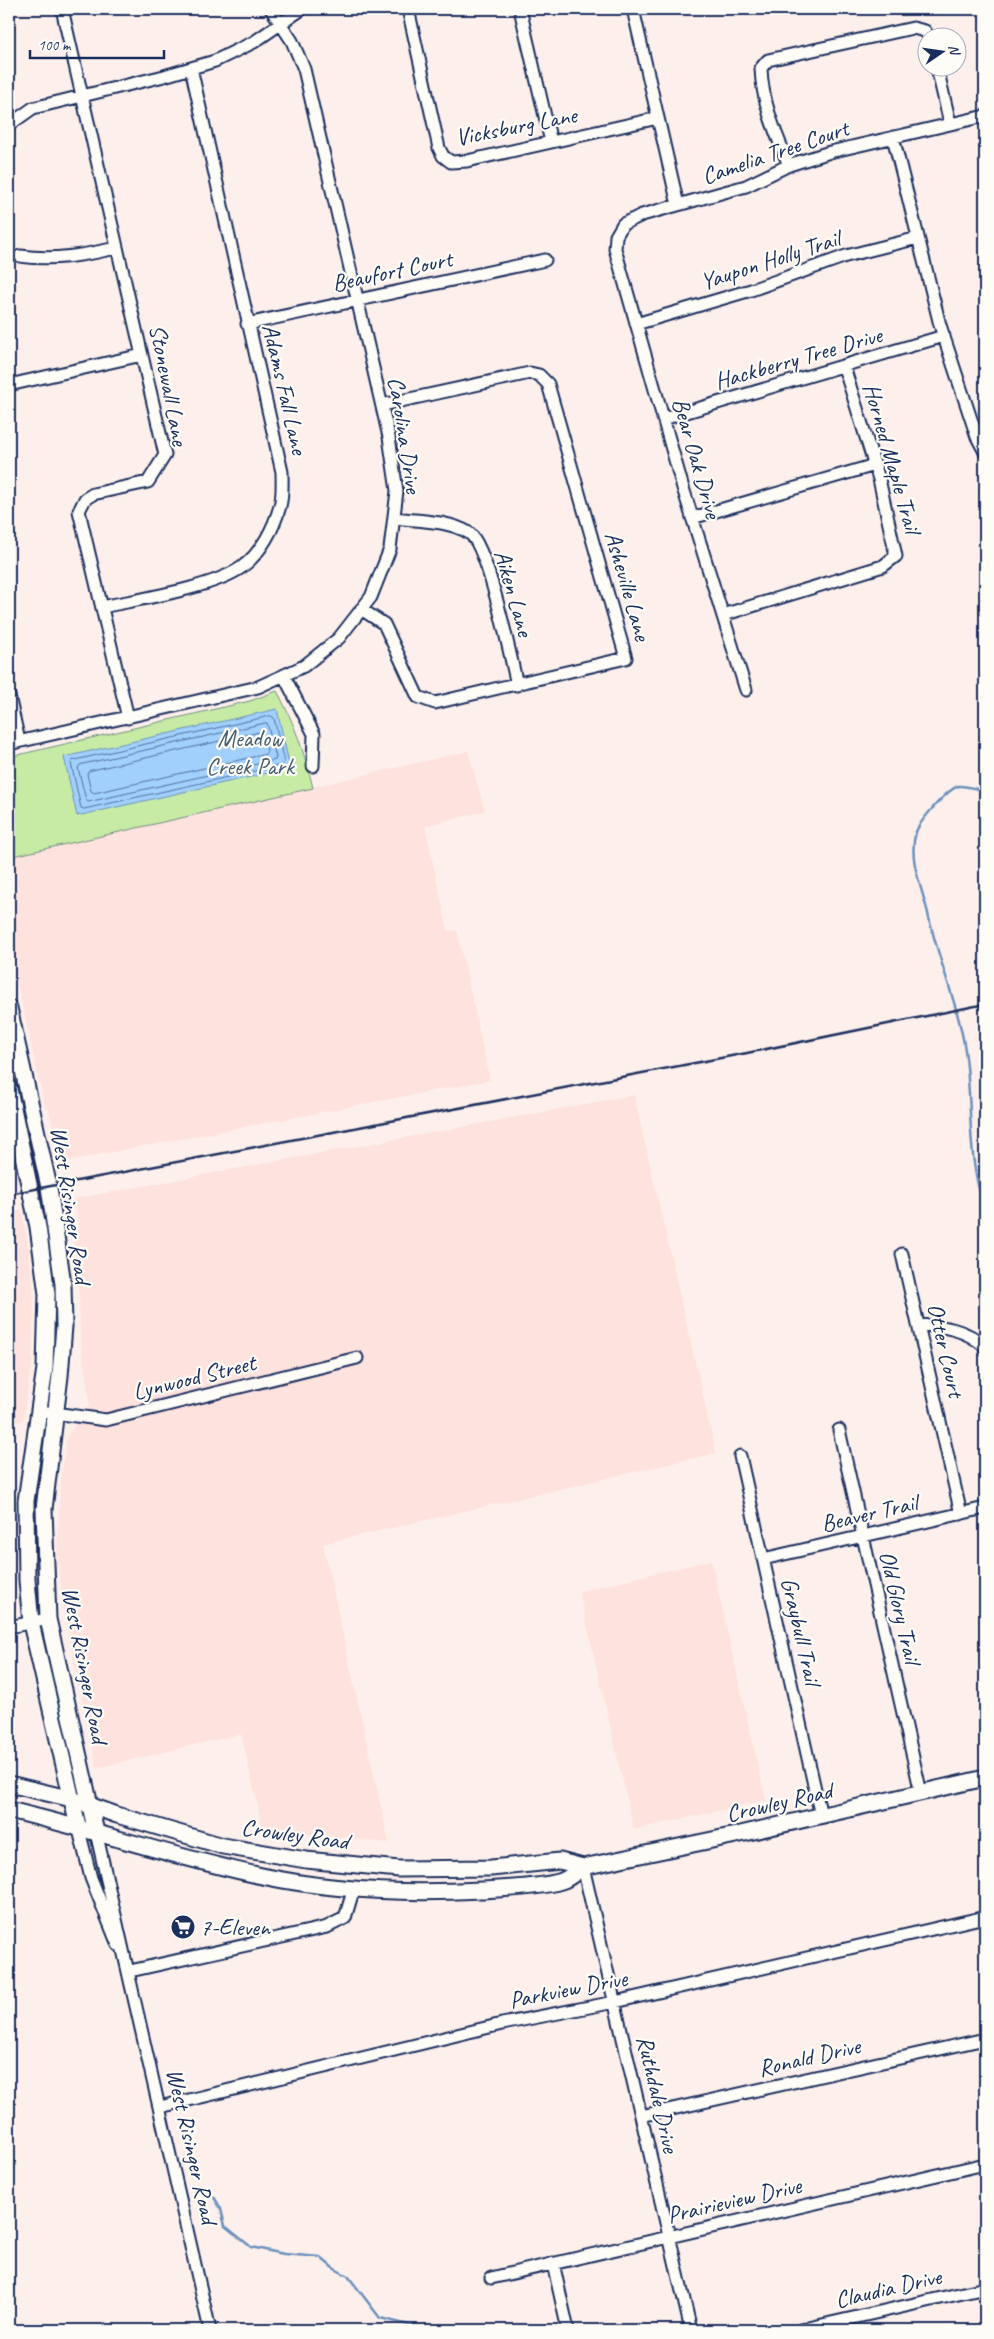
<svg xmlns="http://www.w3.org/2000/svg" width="994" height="2339" viewBox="0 0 994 2339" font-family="Caveat,sans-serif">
<rect width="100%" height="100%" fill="#fdf0ec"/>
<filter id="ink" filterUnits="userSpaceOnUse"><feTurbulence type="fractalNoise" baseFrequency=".02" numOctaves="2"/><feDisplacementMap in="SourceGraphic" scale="10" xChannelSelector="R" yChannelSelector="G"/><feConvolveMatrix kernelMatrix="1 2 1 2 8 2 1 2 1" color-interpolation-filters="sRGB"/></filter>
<g filter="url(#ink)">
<path fill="#fee2de" d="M468 751 485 811 425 826 448 931 457 930 490 1080 61 1162 48 1107 45 1108 14 969 18 968 9 926V857Z
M634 1095 716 1453 323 1544 389 1843 263 1829 241 1734 97 1768 62 1604 57 1548 61 1475 67 1436 90 1405 80 1338 79 1293 72 1229H80L73 1199Z
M22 1210 32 1272 34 1300 32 1362 23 1420 9 1424V1213Z
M711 1560 766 1800 634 1830 579 1591Z"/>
<path fill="#c7eba5" stroke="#718d82" d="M277 691C294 722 305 754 313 788L9 857V757L250 701Z"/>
<path fill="#a1d0fd" stroke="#6b90bd" d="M277 709 290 768 77 816 64 757Z"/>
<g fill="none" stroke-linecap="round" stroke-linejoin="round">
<path stroke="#516f9e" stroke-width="1" d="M271 716 274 718 284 762 282 765 84 809 81 808 71 763 72 761Z
M267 723 276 757 275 760 88 802 86 800 78 768 80 765Z
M261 732 263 734 267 751 266 754 94 793 91 791 87 774 89 771Z"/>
<path stroke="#6b90bd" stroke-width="2.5" d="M985 789C976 791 968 785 959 786 947 789 920 821 916 832 907 860 924 891 929 918 939 962 958 1004 965 1050 973 1102 966 1158 985 1208
M201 2186 214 2197 221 2209 225 2226 251 2247 284 2254 320 2257 333 2268 348 2276 380 2318 430 2330"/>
<defs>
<path id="minor" d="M62 9 165 455 148 482 93 494 85 499 79 511 128 718
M408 9 439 148 443 156 451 162 467 161 658 118
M520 9 551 142
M633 9 678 205
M937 68 950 123
M9 125 33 108 164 76 215 61 254 42 302 9
M893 137 940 325 977 437 985 452
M789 165C776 134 762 103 761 68L768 60 913 28 925 31 930 38
M20 256C55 261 84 255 117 248
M247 324 545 260
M636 324 751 290 846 256 918 238
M9 385 142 355
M663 419 944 336
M394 518C418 521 448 520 469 533 487 544 511 658 517 685
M692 518 875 465
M102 607C139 599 213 588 242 567 261 553 274 528 280 506 283 496 282 482 282 472L191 68
M361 609 384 624 418 697 435 703 626 658 548 384 539 375 530 373 382 405
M723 615 883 566 896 556 879 479 844 367
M284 676 314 734 313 766
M746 690 683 488 615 249 616 236 623 224 642 215 746 186 789 165 830 152 985 116
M9 696 19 741
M9 744 258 687 304 666 339 638 371 597 390 549 397 491 389 437 304 69 292 41 271 9
M902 1254 961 1514
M918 1325C943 1326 967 1329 985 1347
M39 1411 106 1420 357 1358
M839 1430 921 1793
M740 1456 821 1816
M763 1559 985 1508
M9 1627 48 1619
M78 1826 91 1878 118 1945
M96 1832 210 2330
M583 1867 691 2330
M130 1971 327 1927 345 1918 354 1888
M160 2107 502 2024 615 2002 985 1917
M641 2116 985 2039
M553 2263 568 2330
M491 2278 985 2164
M800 2330 985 2288"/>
<path id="major" d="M9 1008 49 1187 63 1284 64 1326 60 1376 44 1509 48 1619 96 1832
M9 1089 38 1227 47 1294 45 1368 26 1501 27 1580 31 1623 78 1826
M9 1784 72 1799 117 1815 223 1846 306 1860 399 1869 491 1868 560 1861 583 1867
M9 1810C94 1830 177 1858 262 1876 333 1891 409 1894 481 1890 499 1889 549 1887 564 1880 571 1877 577 1871 583 1867L736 1835 985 1778"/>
</defs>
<use href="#minor" stroke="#1b2f5e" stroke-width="15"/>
<use href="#major" stroke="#1b2f5e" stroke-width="19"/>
<use href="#minor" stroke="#fdfcf7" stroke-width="11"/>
<use href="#major" stroke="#fdfcf7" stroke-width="15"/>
<path stroke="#1b2f5e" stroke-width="2.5" d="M9 1194 747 1053 985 1004"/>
</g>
</g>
<defs>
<symbol id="supermarket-disc" viewBox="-11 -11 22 22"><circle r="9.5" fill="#1b2f5e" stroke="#fdfcf7"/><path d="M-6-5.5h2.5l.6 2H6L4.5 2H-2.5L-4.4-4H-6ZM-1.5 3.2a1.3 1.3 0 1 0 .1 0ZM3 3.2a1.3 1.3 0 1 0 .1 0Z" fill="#fff"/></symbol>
</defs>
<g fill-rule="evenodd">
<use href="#supermarket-disc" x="169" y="1913" width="28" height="28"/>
</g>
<g text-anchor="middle" stroke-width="4.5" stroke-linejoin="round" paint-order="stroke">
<g font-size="24" fill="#1b2f5e" stroke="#fdfcf7">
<text transform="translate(516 126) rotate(-11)" y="8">Vicksburg Lane</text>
<text transform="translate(775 152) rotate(-19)" y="8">Camelia Tree Court</text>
<text transform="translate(770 260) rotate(-18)" y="8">Yaupon Holly Trail</text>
<text transform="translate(392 271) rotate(-12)" y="8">Beaufort Court</text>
<text transform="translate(798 358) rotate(-16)" y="8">Hackberry Tree Drive</text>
<text transform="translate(169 385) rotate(79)" y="8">Stonewall Lane</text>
<text transform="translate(285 389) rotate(77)" y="8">Adams Fall Lane</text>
<text transform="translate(405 435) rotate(81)" y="8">Carolina Drive</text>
<text transform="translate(697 458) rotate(74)" y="8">Bear Oak Drive</text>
<text transform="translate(892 458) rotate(74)" y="8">Horned Maple Trail</text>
<text transform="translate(628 586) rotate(74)" y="8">Asheville Lane</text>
<text transform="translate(514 593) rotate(74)" y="8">Aiken Lane</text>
<text transform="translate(71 1205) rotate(81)" y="8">West Risinger Road</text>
<text transform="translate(946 1350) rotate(77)" y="8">Otter Court</text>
<text transform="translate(194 1377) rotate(-14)" y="8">Lynwood Street</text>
<text transform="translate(869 1513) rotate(-13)" y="8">Beaver Trail</text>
<text transform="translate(900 1607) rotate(77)" y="8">Old Glory Trail</text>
<text transform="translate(801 1631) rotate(77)" y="8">Graybull Trail</text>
<text transform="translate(85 1665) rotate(79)" y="8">West Risinger Road</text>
<text transform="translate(779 1802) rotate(-13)" y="8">Crowley Road</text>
<text transform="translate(295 1834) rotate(8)" y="8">Crowley Road</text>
<text transform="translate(568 1989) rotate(-11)" y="8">Parkview Drive</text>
<text transform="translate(809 2057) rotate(-13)" y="8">Ronald Drive</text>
<text transform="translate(658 2094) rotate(77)" y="8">Ruthdale Drive</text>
<text transform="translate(192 2146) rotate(77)" y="8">West Risinger Road</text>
<text transform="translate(734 2200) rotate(-13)" y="8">Prairieview Drive</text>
<text transform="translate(888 2288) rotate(-13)" y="8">Claudia Drive</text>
</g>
<g font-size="24" fill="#465e70" stroke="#fdfcf7">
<text x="250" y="746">Meadow<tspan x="250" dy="28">Creek Park</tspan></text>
</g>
<g font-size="24" fill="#1b2f5e" stroke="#fdfcf7" text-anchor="start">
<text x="200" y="1935">7-Eleven</text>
</g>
</g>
<rect width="994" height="2339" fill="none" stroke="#fdfcf7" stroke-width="30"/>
<rect x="15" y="15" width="964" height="2309" fill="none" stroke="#1b2f5e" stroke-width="2" filter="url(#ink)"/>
<g transform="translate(942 52) rotate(77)"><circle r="24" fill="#fdfcf7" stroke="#a3aaba"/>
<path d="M0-4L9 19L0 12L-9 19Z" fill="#1b2f5e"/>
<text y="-8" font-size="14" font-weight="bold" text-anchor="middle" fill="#1b2f5e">N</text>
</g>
<path d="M30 50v8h134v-8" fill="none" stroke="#1b2f5e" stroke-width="2.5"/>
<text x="38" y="50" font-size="15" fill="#1b2f5e" stroke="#fdfcf7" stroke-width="4" paint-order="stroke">100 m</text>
</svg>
